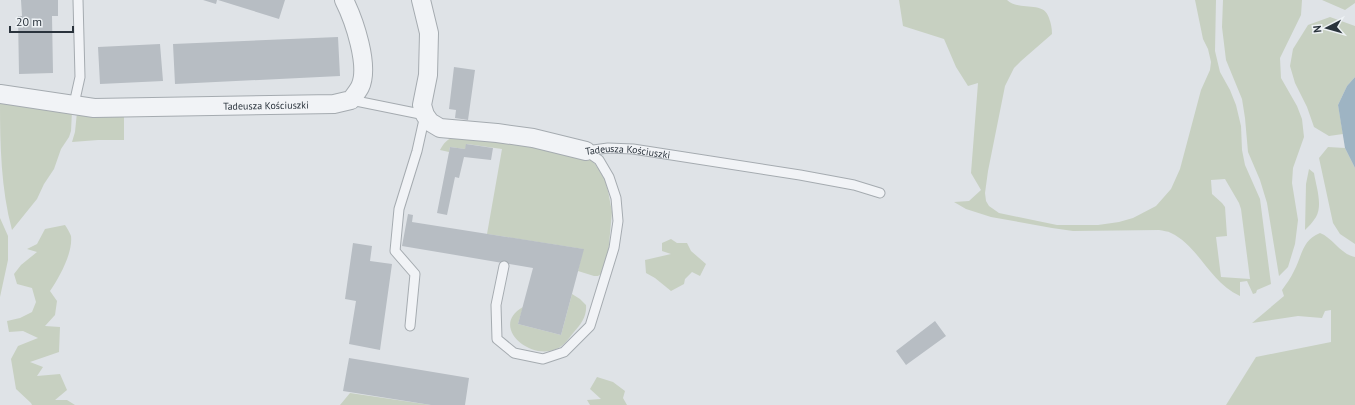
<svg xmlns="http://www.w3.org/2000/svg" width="1355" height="405" viewBox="0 0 1355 405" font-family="'PT Sans',sans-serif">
<rect width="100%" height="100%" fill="#dfe3e7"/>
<path fill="#c7d0c1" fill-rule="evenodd" d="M899 0H1007C1020 12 1044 0 1049 18 1051 23 1052 29 1052 34L1021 61 1014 68 1005 86 988 171 985 193 986 201 989 206 999 213 1057 225H1098L1119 222 1133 218 1156 206 1171 189 1180 169 1201 90 1210 70 1211 62 1208 49 1203 39 1195 0H1216L1215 51 1220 72 1230 90 1236 105 1241 126 1242 150 1245 165 1260 199 1271 284 1257 290 1256 293 1253 294 1247 281 1240 282V296C1209 282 1199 246 1171 233 1168 231 1163 231 1159 230L1073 231 1052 228 991 217 966 209 954 202 969 201 981 190 971 173 978 83 968 86 956 67 944 39 903 26ZM1225 179 1239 203 1241 209 1250 279 1221 277 1216 237 1227 236 1225 207 1222 203 1212 194 1211 180Z
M1223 0H1302L1301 15 1280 58 1281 78 1297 106 1302 119 1304 137 1293 168 1292 183 1298 220 1295 244 1288 267 1279 276 1267 203 1260 180 1248 152 1245 118 1242 99 1226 60 1222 27Z
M1322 0H1355V3L1345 10Z
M1330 17 1355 26V77L1347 86 1338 105 1343 134 1329 136 1314 127 1307 107 1295 83 1290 66 1293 49 1308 25Z
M0 102 72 111 71 131 69 137 61 149 54 169 44 184 37 199 12 230C1 189 0 145 0 102Z
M77 112 124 115V140H98L72 142 75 132Z
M454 137 562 148 591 159 595 164 605 180 608 191 612 212 607 266 601 274 598 276H594L578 271 583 249 487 234 502 149 467 144 465 149 450 147 449 152 440 150C444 143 447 139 454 137Z
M1328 147 1345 148 1355 168V244L1340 234 1333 223 1319 158Z
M1309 169 1314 173C1316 186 1323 205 1316 217 1313 222 1309 226 1305 230L1306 184Z
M0 218 8 236V260L0 297Z
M65 225C67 228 70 233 71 236 73 253 59 278 50 291L57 301 55 315 45 326 60 327 59 352 30 362 43 367 37 376 60 374 67 390 55 400H67L75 405H32L31 403 16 389 11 359 18 346 38 338 23 331 9 332 7 321 20 318 32 312 36 302 32 288 17 284 14 274 21 265 37 252 27 249 37 244 45 229Z
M1320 233C1333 238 1340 254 1355 257V405H1226L1256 357 1331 342V310L1325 311 1322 318 1298 316 1252 323 1284 296 1282 290C1286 284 1291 278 1294 271 1302 256 1302 240 1320 233Z
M671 239 677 243H687L691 251 706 264 700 276 692 272 685 279 684 284 671 291 655 278 646 273 645 260 671 254 662 251V243Z
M572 294 580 299 586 305C587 316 581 324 574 332 569 338 564 346 556 349 530 361 489 326 523 307L518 324 561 335Z
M597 377 613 382 625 391 623 398 627 405H590L587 400 601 399 590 389Z
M350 393 431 405H340Z"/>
<path fill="#9eb4c3" d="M1355 77V168L1345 148 1338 105 1347 86Z"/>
<path fill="#b7bdc3" d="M21 0H58V16H52L53 73 19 74 18 16H22Z
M203 0H217L216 4Z
M218 0H285L279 19Z
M338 37 340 76 175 84 173 44Z
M160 44 163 81 100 84 98 47Z
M454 67 475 70 468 120 455 118 456 110 449 109Z
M466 144 493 148 491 160 464 157 459 178 455 177 447 215 437 213 450 147 465 149Z
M408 214 413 215 412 222 584 249 561 335 518 324 533 268 402 246Z
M353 243 372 246 370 261 392 264 380 350 349 344 356 301 345 299Z
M935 321 946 336 906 365 896 351Z
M349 358 469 378 465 405H431L343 391Z"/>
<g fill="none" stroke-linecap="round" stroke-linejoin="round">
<defs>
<g id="service">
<path d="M351 100 425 115 417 151 399 209 395 251 415 274 410 326"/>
<path d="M74 104 80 77 78 0"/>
<path id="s1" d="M586 151 608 148 633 149 800 175 854 185 880 193"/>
<path d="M504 266 496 305 497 339 514 353 543 359 564 352 590 326 614 248 618 221 616 198 609 177 599 160 586 151"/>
</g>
<g id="minor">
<path d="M421 0 429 33 428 75 422 105 425 115 430 122 440 128 497 133 533 138 586 151"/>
<path id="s2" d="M0 94 94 108 334 104 351 100C354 96 358 91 360 87 370 66 354 20 344 0"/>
</g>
</defs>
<use href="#service" stroke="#a5abb0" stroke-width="11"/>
<use href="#minor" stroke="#a5abb0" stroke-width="20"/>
<use href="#service" stroke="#f1f3f6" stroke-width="9"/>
<use href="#minor" stroke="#f1f3f6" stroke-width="18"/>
</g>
<g text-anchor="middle" stroke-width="4" stroke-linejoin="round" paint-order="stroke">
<g font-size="10" fill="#2a333c" stroke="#eef2f5">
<text dy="4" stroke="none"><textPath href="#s2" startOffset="267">Tadeusza Kościuszki</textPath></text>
<text dy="4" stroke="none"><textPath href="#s1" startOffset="42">Tadeusza Kościuszki</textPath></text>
</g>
</g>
<g transform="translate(1327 28) rotate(264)" stroke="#eef2f5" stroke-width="3" paint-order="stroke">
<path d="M0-3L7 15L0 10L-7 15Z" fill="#2a333c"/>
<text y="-6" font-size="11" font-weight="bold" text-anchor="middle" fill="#2a333c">N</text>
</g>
<path d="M10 26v6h63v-6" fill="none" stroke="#2a333c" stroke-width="2"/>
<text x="16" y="26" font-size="12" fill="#2a333c" stroke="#eef2f5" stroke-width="3" paint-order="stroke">20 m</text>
</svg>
